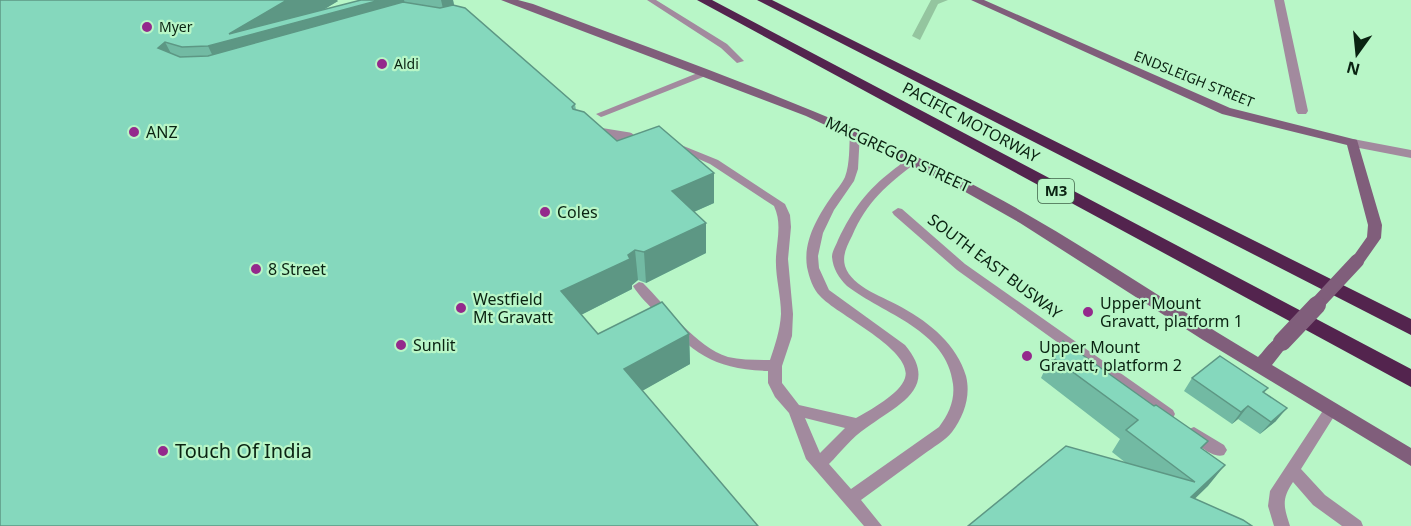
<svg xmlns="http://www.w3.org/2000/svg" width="1411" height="526" viewBox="0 0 1411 526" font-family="'Noto Sans',sans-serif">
<rect width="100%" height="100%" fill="#b8f6c7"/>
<path fill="#94c59f" d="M931 0H948L938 4 920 40 912 36Z"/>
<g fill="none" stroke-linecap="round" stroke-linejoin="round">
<path fill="#a28a9e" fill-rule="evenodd" d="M647 0H656L727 44 744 61 737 63 721 48Z
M705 70 709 73 708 75 604 116 601 117 596 114Z
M855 129 860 132 858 169 854 181 834 210 823 233 818 256 819 268 829 290 905 345C941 388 897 405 866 428 852 437 841 452 829 464L851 489 939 427C949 414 955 400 953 384 947 330 883 314 847 286 839 278 833 269 832 257 832 251 836 246 838 240 853 209 866 191 893 170 900 165 906 159 913 157L917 158 918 160 917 162C887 185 867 201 852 236 847 246 842 255 845 266 852 288 885 297 903 308 930 323 957 345 966 376 971 396 964 416 952 432 945 441 933 447 924 454 903 469 882 485 861 500L882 526H864L806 459 789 413 775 397 768 383V371C713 369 694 354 657 314 649 305 639 296 633 286L639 282 643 283C666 306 696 347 728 357 741 360 756 360 770 360 775 345 780 331 781 314 781 295 775 276 776 257 777 239 782 223 774 206L710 164 667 145 668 143H676L718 160 785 204 790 215 791 227 788 259 793 314 792 336 782 366V383L799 405 856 418C870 410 900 394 905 378 914 350 837 315 820 296 813 289 809 277 807 267 803 241 818 216 832 196 836 190 842 184 845 177 850 163 849 147 850 132ZM805 418 845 428 820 453Z
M898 208 902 209 965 264 1173 410 1175 414 1173 418 1168 420 1163 418 957 270 894 215 892 212Z
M1331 404 1336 406 1338 410 1301 469 1325 495 1361 521 1363 526H1342L1313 505 1293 482C1281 500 1284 507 1290 526H1274L1268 506 1270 491 1326 406Z
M1194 427 1224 445 1227 450 1224 455C1212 459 1198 444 1189 437L1187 433 1189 429Z"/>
<path fill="#a28a9e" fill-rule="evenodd" d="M1274 0H1284L1308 111 1306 114H1298L1296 111Z
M1353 139 1411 150V158L1349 146 1347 143 1349 140Z"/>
<path fill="#805e7b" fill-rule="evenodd" d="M501 0H518L533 4C678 59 825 109 962 179 1065 231 1160 299 1258 357 1267 348 1274 333 1288 338L1290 342 1272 365 1411 448V466L1203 340 1020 223 953 185 806 116Z
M971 0H984L1230 108 1357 140 1382 225 1381 238 1362 265H1352L1350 261 1367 237 1368 225 1347 145 1222 114Z"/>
<path fill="#53244e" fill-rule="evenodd" d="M697 0H712L1411 369V387Z
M757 0H772L1411 319V335Z"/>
<path stroke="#a28a9e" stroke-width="9" d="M596 131 602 134"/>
<path stroke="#a28a9e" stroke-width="11" d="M598 133 629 138"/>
<path stroke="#805e7b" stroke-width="14" d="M1315 306 1357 261"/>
<path stroke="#805e7b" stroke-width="18" d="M1282 342 1317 305"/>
</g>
<path fill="#72baa3" d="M0 0 338 1 323 10 361 0H453L454 6 575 104 576 110 617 141 714 173V203L694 212 706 253 646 283 638 280 632 285V289L581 315 598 334H689L690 364 643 390Z
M1051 356 1202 449 1208 486 968 526 1126 463 1112 452 1120 439 1041 378Z
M1192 378 1268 388 1264 393 1276 421 1260 434 1238 419 1232 424 1184 391Z"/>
<path fill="#5d9784" d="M287 0H337L338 1 308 19 380 0H404L409 20 221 73 208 46Z
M441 0H453L458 24 447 26Z
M165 42 179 69 158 48Z
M714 173V203L673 221 672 191Z
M706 223V253L646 283 644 252Z
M635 250 638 280 632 285V289L567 322 561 291 628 255Z
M689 334 690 364 628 399 624 369Z
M1248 406 1238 419 1232 424 1241 412Z
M1287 408 1276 421 1260 434 1271 422Z
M1225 465 1208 486 1175 518 1191 497Z"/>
<path fill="#85d8bd" stroke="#5d9784" stroke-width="1.5" d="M0 0H287L229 34 361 0H380L208 46 182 47 165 42 158 48 180 57 208 56 403 2 440 8 453 5 465 8 575 104 572 107 573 109 584 112 617 141 659 126 714 173 672 191 706 223 644 252 635 250 628 255 630 259 561 291 598 334 662 302 689 334 624 369 758 526H0Z
M1063 341 1154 406 1156 405 1208 441 1201 448 1225 465 1191 497 1243 520 1252 526H968L1066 446 1195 482 1126 430 1138 420 1051 356Z
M1220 356 1268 388 1263 392 1287 408 1271 422 1248 406 1241 412 1192 378Z"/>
<g fill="#94298c" stroke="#b8f6c7" stroke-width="2">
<circle cx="147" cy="27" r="6"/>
<circle cx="382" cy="64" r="6"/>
<circle cx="134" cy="132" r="6"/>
<circle cx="545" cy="212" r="6"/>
<circle cx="256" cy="269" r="6"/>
<circle cx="461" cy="308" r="6"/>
<circle cx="1088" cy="312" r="6"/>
<circle cx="401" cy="345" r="6"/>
<circle cx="1027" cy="356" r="6"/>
<circle cx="163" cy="451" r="6"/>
</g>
<g text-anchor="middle" stroke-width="4.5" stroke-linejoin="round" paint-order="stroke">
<g font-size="14" fill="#0a2312" stroke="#b8f6c7" text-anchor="start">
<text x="159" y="32">Myer</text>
<text x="394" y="69">Aldi</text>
</g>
<g font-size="14" fill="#0a2312" stroke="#b8f6c7">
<text transform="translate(1194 79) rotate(22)" y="5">ENDSLEIGH STREET</text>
</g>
<rect fill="#b8f6c7" stroke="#3e6248" stroke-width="1.5" x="1038" y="179" width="36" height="24" rx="4.5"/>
<g font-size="15" font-weight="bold" fill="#0a2312">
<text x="1056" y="196">M3</text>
</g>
<g font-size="16" fill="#0a2312" stroke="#b8f6c7">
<text transform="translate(971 122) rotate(28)" y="6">PACIFIC MOTORWAY</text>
<text transform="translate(898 154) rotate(25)" y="6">MACGREGOR STREET</text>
<text transform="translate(995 266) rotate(37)" y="6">SOUTH EAST BUSWAY</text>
</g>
<g font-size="16" fill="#0a2312" stroke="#b8f6c7" text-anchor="start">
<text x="146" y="138">ANZ</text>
<text x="557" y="218">Coles</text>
<text x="268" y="275">8 Street</text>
<text x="473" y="305">Westfield<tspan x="473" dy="18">Mt Gravatt</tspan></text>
<text x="1100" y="309">Upper Mount<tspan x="1100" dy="18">Gravatt, platform 1</tspan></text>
<text x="413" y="351">Sunlit</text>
<text x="1039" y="353">Upper Mount<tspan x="1039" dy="18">Gravatt, platform 2</tspan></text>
</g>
<g font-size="20" fill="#0a2312" stroke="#b8f6c7" text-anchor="start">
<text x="175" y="458">Touch Of India</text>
</g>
</g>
<g transform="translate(1357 54) rotate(195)" stroke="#b8f6c7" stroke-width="4.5" paint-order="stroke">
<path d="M0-4.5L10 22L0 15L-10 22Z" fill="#0a2312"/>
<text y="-9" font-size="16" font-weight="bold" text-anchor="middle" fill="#0a2312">N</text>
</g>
</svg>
